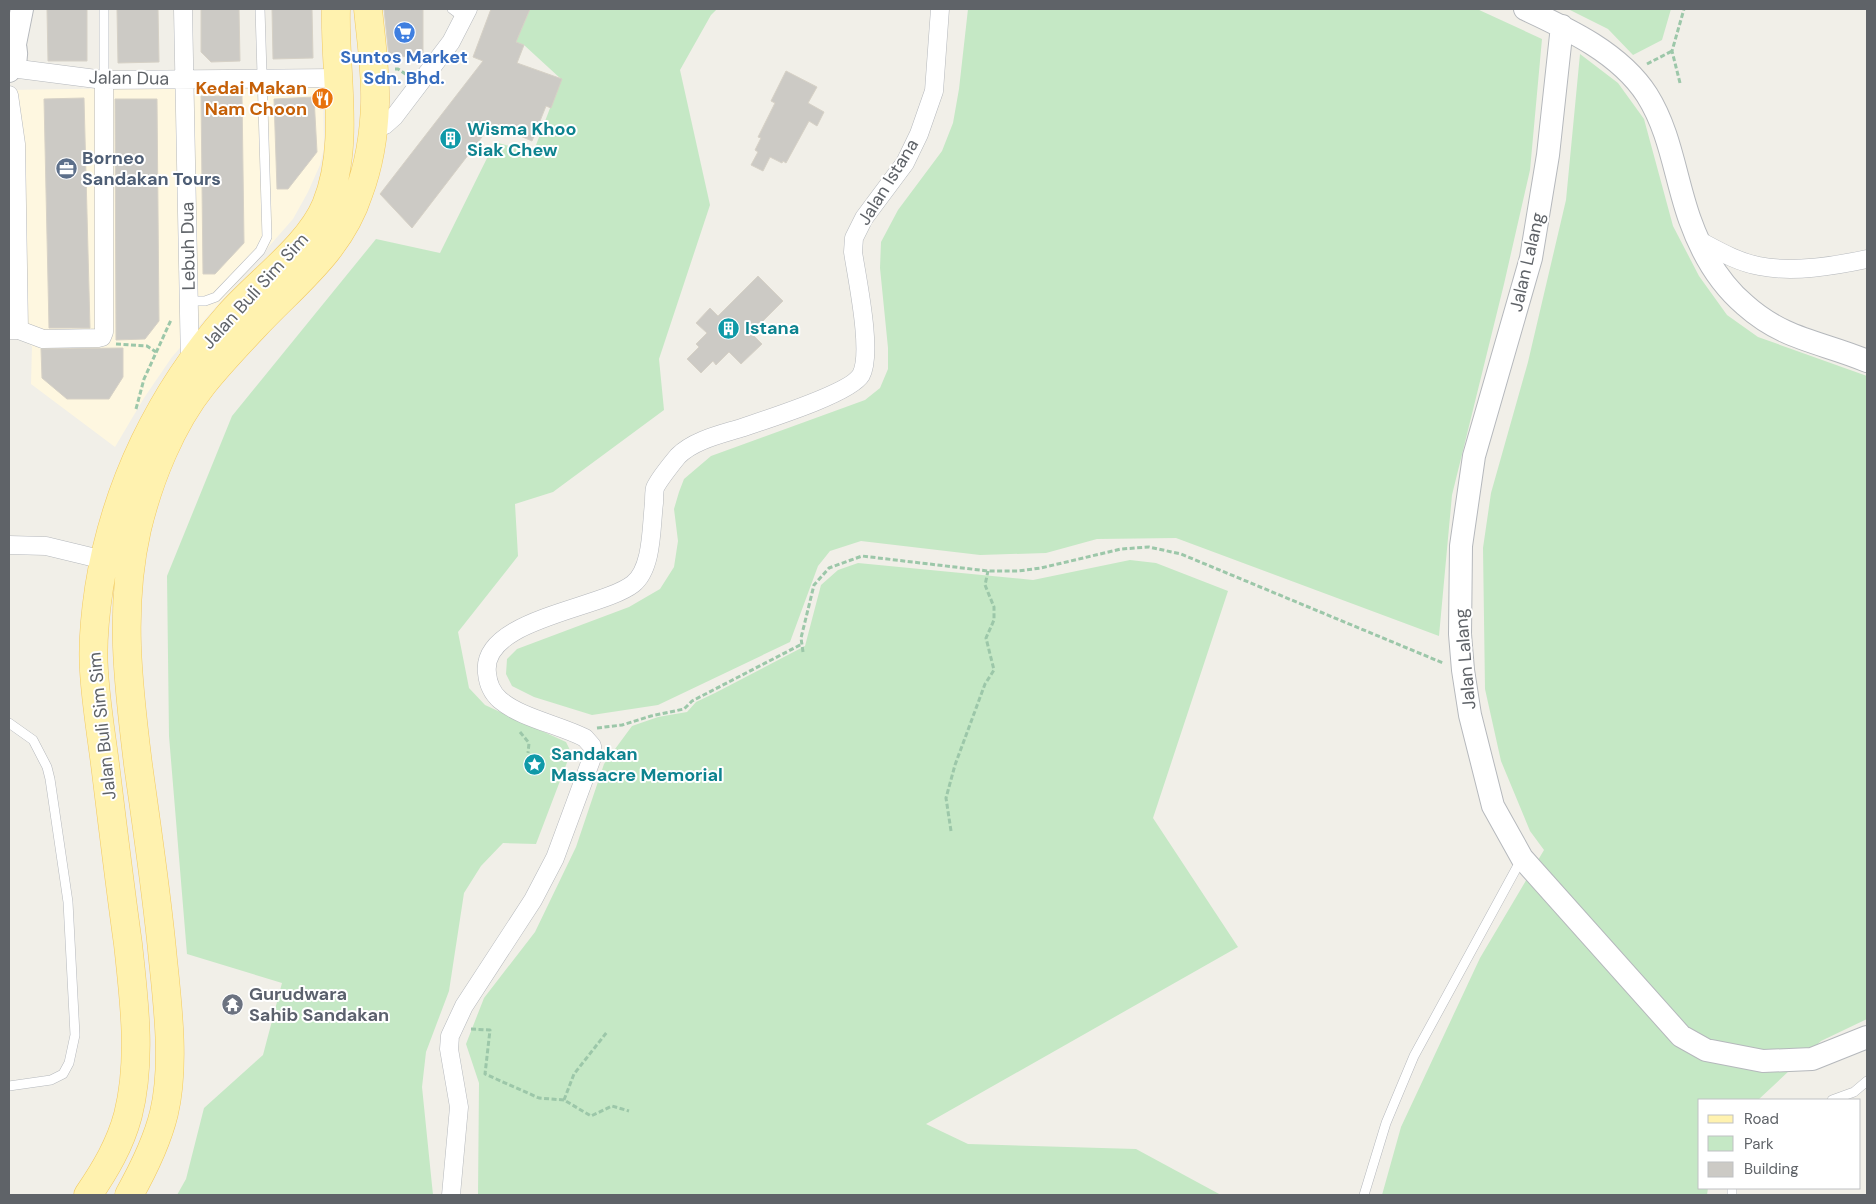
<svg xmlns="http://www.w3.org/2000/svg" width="1876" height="1204" viewBox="0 0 1876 1204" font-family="'DM Sans',sans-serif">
<rect width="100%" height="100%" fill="#f1efe8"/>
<path fill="#fef7e0" d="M323 85 324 148 320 165 308 192 293 219 172 357 144 398 115 447 31 384 32 346 16 337H9V90Z"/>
<path fill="#c5e8c5" d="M530 9H717L711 15 680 70 710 205 659 359 664 410 553 492 515 504 518 556 458 632 469 688 485 705 566 742 571 752 536 844 503 843 481 866 464 893 449 991 426 1052 422 1087 433 1195H177L186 1179 204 1108 263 1055 282 983 187 954 169 736 167 576 232 416 376 239 440 253 495 142 533 153 561 79 524 45 516 42Z
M968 9H1477L1542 39 1530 170 1504 284 1452 495 1439 636 1176 538 1097 539 1046 553 980 555 861 541 830 551 818 566 790 642 658 705 592 715 534 697 512 686 506 674 507 659 517 649 629 607 660 589 674 567 678 541 674 509 679 492 684 479 711 456 865 400 880 388 888 369V348L880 268 881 242 898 210 942 151 953 123 959 89Z
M1568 9H1671L1662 40 1633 55 1608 29Z
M1580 54 1618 83 1644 119 1673 226 1699 276 1727 315 1758 337 1867 376V1019L1821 1041 1758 1100H1700V1188H1708L1707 1195H1382L1401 1127 1480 958 1544 850 1530 831 1501 761 1485 689 1483 548 1491 493 1528 362 1566 200Z
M1130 560 1156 563 1228 591 1153 818 1238 947 926 1124 968 1144 1136 1149 1221 1195H478L479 1083 466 1044 484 998 535 932 576 847 604 764 632 726 658 717 687 712 696 702 715 693 805 646 821 585 838 570 858 563 1033 580Z"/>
<path fill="#cccac5" stroke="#d6d1c6" d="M47 9H87V61H48Z
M117 9H158L159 62 118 63Z
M201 9H239L240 61 211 62 201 52Z
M272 9H312L313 58 273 59Z
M384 9H423V56L389 57Z
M491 9H530L516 42 524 45 517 63 562 79 551 108 546 106 532 141 492 124 412 228 380 194 483 61 473 57Z
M786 71 817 87 808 103 824 112 817 126 809 121 786 163 783 161 782 163 770 157 763 171 751 165 758 152 755 150 761 138 758 137 775 103 771 101Z
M201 96H242L244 243 215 274H203Z
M314 97 317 152 288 189H277L274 99Z
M84 98 90 328H49L44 99Z
M115 99H157L159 321 145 339 116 340Z
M758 276 783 301 751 333 762 344 741 364 729 352 716 365 713 361 701 373 687 359 699 347 696 344 707 333 696 323 710 308 718 316Z
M123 348V377L109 399H67L42 378 41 349Z"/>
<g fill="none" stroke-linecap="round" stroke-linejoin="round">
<defs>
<path id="service" d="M104 9V80
M452 9 464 18
M189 301H205L216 297 260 251 267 237 260 9
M9 723 33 740 47 767 50 779 68 902 75 1035 69 1063 63 1074 51 1080 9 1086
M1832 1100 1854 1092 1867 1081
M1364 1195 1386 1123 1414 1056 1522 858
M1732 1195V1188"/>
<path id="minor" d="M183 9 190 364
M11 68 104 80 337 78
M9 95 16 144 19 330
M373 130 385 125 394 117 451 42 468 9
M1698 240C1717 250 1737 262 1759 266 1793 273 1834 266 1867 259
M9 330H19L43 339 98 338 102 337 104 332V80
M9 545 46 546 104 560
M451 1195 459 1107 449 1049 450 1036 464 1006 533 900 555 858 593 755 592 746 585 738C560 725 521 718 500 700 492 693 488 684 487 673 480 619 601 609 633 584 653 568 651 526 654 503 654 498 654 492 655 488 658 481 673 462 678 456 693 441 718 435 738 429 761 421 850 394 861 375 873 353 857 279 853 252L854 238 864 218 905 163 919 134 934 91 940 9"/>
<path id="tertiary" d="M1525 9C1568 29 1620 53 1647 95 1671 133 1675 178 1690 220 1701 251 1719 283 1745 305 1784 340 1822 342 1867 361
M1562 26 1548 155 1531 258 1474 456 1461 546 1460 634 1463 670 1470 715 1493 806 1522 858 1681 1036 1706 1050 1763 1061 1812 1059 1867 1037
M9 36C18 46 19 60 9 71
M15 44 22 9"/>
<path id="primary" d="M88 1195C105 1170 120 1145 128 1115 142 1060 134 999 128 944 120 887 113 829 106 772 102 739 96 705 94 671 92 643 95 615 99 588 115 486 161 392 229 315 259 281 309 246 326 205 351 145 334 72 336 9
M129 1195C143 1170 157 1142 164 1113 175 1067 168 1007 163 960 157 895 147 829 138 764 128 684 119 608 137 529 149 479 171 424 203 384 219 364 237 345 254 327 295 283 340 251 359 192 369 165 374 133 375 104 376 73 371 40 368 9"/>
</defs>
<use href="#service" stroke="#b5b8bc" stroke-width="10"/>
<use href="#minor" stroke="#b5b8bc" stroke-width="19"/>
<use href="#tertiary" stroke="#b5b8bc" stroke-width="24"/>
<use href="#primary" stroke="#f2c960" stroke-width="29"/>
<path stroke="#9cc7a9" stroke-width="3" stroke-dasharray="5 2.5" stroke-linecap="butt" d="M1647 64 1672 51
M395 69H398L407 75
M1680 83 1672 51 1684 9
M116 344 147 346 156 352
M136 409 144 379 171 320
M803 652 801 638 814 585 829 568 862 556 988 571H1018L1041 568 1121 549 1149 547 1181 554 1443 663
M597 728 622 725 651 716 684 709 692 701 802 644
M520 732 529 743 528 753
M951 831 946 798 955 765 985 684 994 670 986 638 994 620V607L985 585 988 571
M471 1029 490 1030 485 1074 539 1098 564 1100 591 1116 612 1106 629 1111
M564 1100 574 1074 607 1032"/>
<use href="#service" stroke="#fff" stroke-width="9"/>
<use href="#minor" stroke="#fff" stroke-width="18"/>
<use href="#tertiary" stroke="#fff" stroke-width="22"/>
<use href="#primary" stroke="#fff2af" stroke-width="28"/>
</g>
<defs>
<symbol id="supermarket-disc" viewBox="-11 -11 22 22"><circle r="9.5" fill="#3f7fe0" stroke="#fff"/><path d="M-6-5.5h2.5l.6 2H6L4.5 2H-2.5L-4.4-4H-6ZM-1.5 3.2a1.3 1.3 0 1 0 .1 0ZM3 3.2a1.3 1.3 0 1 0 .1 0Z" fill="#fff"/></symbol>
<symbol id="restaurant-disc" viewBox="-11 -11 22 22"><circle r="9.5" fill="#e8710a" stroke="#fff"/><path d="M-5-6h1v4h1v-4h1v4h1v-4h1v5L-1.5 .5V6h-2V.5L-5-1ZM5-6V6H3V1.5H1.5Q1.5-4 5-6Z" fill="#fff"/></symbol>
<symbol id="building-disc" viewBox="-11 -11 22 22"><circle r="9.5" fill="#0f9aa8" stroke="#fff"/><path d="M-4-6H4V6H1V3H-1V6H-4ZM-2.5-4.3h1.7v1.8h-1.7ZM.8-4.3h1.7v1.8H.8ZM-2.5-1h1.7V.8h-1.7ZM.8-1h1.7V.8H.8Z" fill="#fff"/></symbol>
<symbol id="office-disc" viewBox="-11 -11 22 22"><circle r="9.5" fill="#5c6f8a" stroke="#fff"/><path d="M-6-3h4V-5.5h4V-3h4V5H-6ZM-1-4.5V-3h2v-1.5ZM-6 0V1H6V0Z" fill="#fff"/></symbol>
<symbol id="sight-disc" viewBox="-11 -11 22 22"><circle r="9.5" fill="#0f9aa8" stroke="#fff"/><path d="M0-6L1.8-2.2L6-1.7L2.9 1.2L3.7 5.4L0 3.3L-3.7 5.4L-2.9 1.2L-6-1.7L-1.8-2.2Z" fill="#fff"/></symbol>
<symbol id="temple-disc" viewBox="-11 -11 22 22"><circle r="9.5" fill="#6b7280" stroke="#fff"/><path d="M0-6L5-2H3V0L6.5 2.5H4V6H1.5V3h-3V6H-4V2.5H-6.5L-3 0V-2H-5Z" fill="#fff"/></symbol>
</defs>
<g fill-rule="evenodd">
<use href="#supermarket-disc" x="392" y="20" width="25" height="25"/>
<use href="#restaurant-disc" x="310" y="86" width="25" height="25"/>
<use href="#building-disc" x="438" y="126" width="25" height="25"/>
<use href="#office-disc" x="54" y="156" width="25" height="25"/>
<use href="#building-disc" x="716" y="316" width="25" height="25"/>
<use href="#sight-disc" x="522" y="752" width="25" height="25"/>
<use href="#temple-disc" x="220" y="992" width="25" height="25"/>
</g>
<g text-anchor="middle" stroke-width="4" stroke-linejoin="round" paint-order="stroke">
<g font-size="18" font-weight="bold" fill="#366cbe" stroke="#fff">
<text x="404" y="63">Suntos Market<tspan x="404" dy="21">Sdn. Bhd.</tspan></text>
</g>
<g font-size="18" fill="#5f6368" stroke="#fff">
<text transform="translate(129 78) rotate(1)" y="6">Jalan Dua</text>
<text transform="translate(888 182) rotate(-58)" y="6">Jalan Istana</text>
<text transform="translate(188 246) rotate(-91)" y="6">Lebuh Dua</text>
<text transform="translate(1527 262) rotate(-77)" y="6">Jalan Lalang</text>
<text transform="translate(255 291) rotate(-48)" y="6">Jalan Buli Sim Sim</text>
<text transform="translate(1465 659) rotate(-95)" y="6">Jalan Lalang</text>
<text transform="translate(102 726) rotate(-96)" y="6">Jalan Buli Sim Sim</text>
</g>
<g font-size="18" font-weight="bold" fill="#c56008" stroke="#fff" text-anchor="end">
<text x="307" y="94">Kedai Makan<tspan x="307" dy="21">Nam Choon</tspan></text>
</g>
<g font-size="18" font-weight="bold" fill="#0d838f" stroke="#fff" text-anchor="start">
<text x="467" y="135">Wisma Khoo<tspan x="467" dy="21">Siak Chew</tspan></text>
<text x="745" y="334">Istana</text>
<text x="551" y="760">Sandakan<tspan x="551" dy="21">Massacre Memorial</tspan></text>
</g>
<g font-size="18" font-weight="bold" fill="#4e5e75" stroke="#fff" text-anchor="start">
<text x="82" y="164">Borneo<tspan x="82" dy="21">Sandakan Tours</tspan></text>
</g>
<g font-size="18" font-weight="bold" fill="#5b616d" stroke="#fff" text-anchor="start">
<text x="249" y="1000">Gurudwara<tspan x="249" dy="21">Sahib Sandakan</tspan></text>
</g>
</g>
<rect width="1876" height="1204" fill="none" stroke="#5f6368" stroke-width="20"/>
<rect x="1698" y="1099" width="162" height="90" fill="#ffffff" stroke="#bfc1c3"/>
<rect x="1708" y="1115" width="25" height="8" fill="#fff2af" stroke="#bfc1c3"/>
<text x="1744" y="1124" font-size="15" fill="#5f6368">Road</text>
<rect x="1708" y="1136" width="25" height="15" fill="#c5e8c5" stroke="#bfc1c3"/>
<text x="1744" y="1149" font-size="15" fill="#5f6368">Park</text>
<rect x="1708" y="1162" width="25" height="15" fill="#cccac5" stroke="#bfc1c3"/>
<text x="1744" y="1174" font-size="15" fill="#5f6368">Building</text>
</svg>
